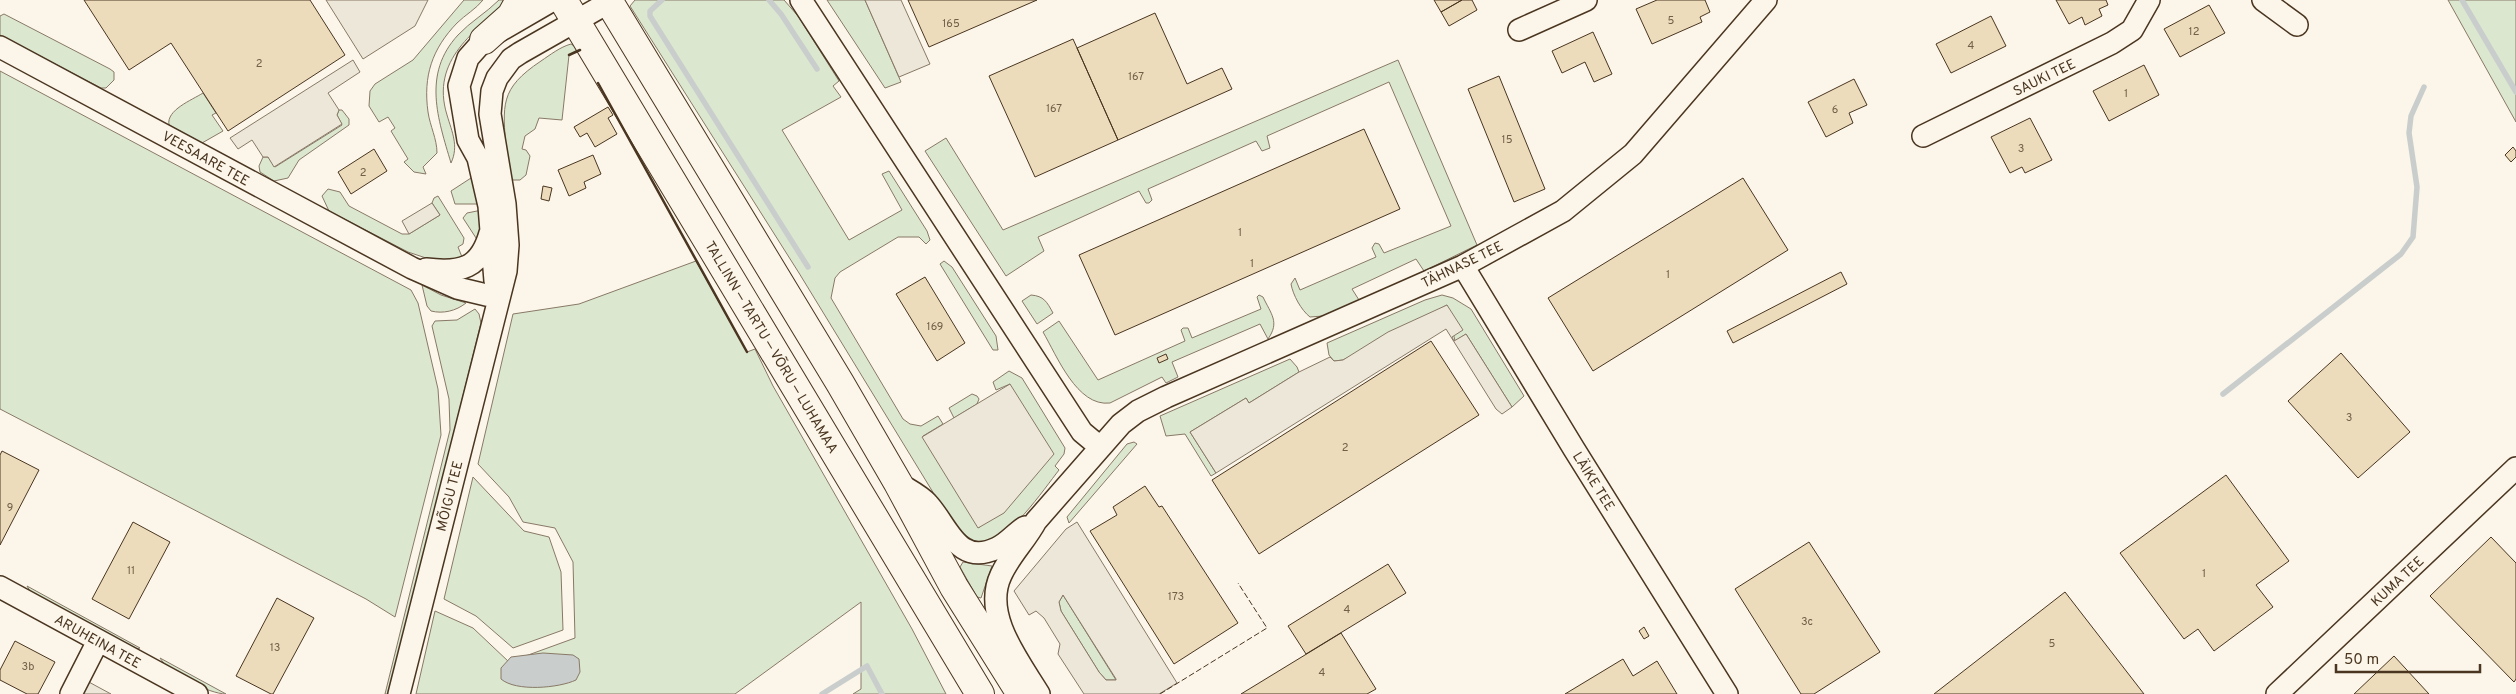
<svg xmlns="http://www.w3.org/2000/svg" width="2516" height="694" viewBox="0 0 2516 694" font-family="Overpass,sans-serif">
<rect width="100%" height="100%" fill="#fbf6e9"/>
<path fill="#dce7d0" stroke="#887966" d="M464 0H483C476 9 465 15 457 23 432 49 423 76 428 112 430 126 437 139 437 153L423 167 426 174 414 172 404 162 408 159 391 131 395 128 388 117 379 122 369 106 370 91 375 84 413 60Z
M499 0H512C475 30 430 60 447 115 452 132 459 146 451 163 438 119 422 74 458 35 470 22 486 13 499 0Z
M635 0H784L798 16 839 81 833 86 841 97 782 130 849 240 902 210 882 174 889 171 927 231 930 240 926 244 919 237H898L840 272 835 278 831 298 903 419 910 424 921 426 938 416 943 424 923 436 979 528 1010 384 996 390 993 382 1009 371 1022 378 1065 448 1064 454 1055 466 1059 470C1044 489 1007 544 982 543 971 542 961 531 953 525L799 273 630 6Z
M827 0H865L901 82 885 88Z
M2448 0H2516V122Z
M4 14 110 69 114 72V80L106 88H101L0 35V16Z
M571 44 579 49 569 55 562 120 539 118 535 129 525 136 522 149 526 150 530 156 526 175 520 180H513C505 173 507 159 506 150 503 105 499 89 541 61 550 55 560 47 571 44Z
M1398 60 1477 245 1424 271 1416 259 1352 289 1359 300 1323 316 1310 317C1301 310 1293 295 1291 284L1295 278 1300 290 1376 257 1372 248 1375 243 1379 244 1384 253 1451 226 1389 82 1267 136 1270 148 1262 151 1256 141 1148 189 1152 200 1149 203H1146L1139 191 1038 237 1044 251 1006 276 925 151 946 138 1003 230Z
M0 71 411 290 418 303 438 389 441 435 395 617 366 599 0 409Z
M203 93 216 113 212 115 223 131 202 143 169 125C166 110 192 100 203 93Z
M339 110H342L349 119V125L299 160 288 178 274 181 260 172 259 166 263 157H268L275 167 342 125 337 115Z
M471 178 474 179 482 204H455L451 191Z
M328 189 340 192 349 206 402 234H409L440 215 432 203 434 198 438 196 464 238 463 244 458 247 462 257 454 260H432L408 252 329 211 322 196Z
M482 210 483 220 478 241 463 218 467 213Z
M696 261 747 352 755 349 773 386 912 629 946 694H853L861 689V602L735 694H416L435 611 473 628 509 662 575 638 573 562 555 528 523 522 509 497 478 464 513 314 579 304Z
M944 261 952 267 996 336 998 350H993L940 264Z
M422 285 441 295 466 303C456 311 443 314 431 311L427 306Z
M1031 295C1044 296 1047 302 1053 313L1037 324 1022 301Z
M1259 295 1263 297C1271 314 1280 322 1268 339L1260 324 1172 362 1178 377 1166 383 1162 377 1110 403C1077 407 1057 356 1043 332L1059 321 1098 380 1185 341 1181 330 1183 328H1188L1192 338 1261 309 1257 297Z
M1442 295 1453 298 1471 309 1524 396 1512 407 1466 334 1455 341 1447 305 1343 360 1334 361 1329 355 1327 343 1425 300Z
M475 309 479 314 481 323 389 694H385L450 430 449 399 432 326 435 321 457 320Z
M1290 359 1297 367 1299 372 1249 403 1246 398 1190 432 1216 473 1211 476 1185 434 1166 436 1160 416Z
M972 394 977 396 979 399 977 404 954 418 949 408Z
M1134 442 1137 444 1069 523 1067 517 1127 444Z
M473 477 524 531 549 537 561 572 563 630 513 648 476 616 444 599Z
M963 562 992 566 981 598 977 597 960 567Z
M27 586 140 648 136 649 38 596 30 591Z
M1063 595 1116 680H1106L1099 672 1061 611 1059 602Z
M160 658 226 694C209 694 169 673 160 658Z"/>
<path fill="#ede7d9" stroke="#887966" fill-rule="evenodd" d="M326 0H428L415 26 363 59Z
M865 0H901L930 64 899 77Z
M353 60 360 72 328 93 339 110 337 115 342 124 274 167 268 157H263L252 140 238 149 230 138Z
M432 203 440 215 409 234 402 221Z
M1447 305 1463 330 1452 337 1454 341 1466 334 1512 407 1502 414 1496 409 1446 329 1216 473 1190 432 1246 398 1249 403 1299 372 1330 357 1334 361 1343 360 1388 332Z
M1010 384 1054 454 1004 513 978 528 922 437Z
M1077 522 1177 683 1159 694H1084L1058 654 1060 644 1044 618 1036 611 1029 615 1014 591 1066 529ZM1063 595 1116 679V680H1106L1099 672 1061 611 1059 602Z
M74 674 111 694H63Z"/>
<path fill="#c9cecd" stroke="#887966" d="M543 653 573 655 579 659 580 672 576 680C559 688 516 692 501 679V668L511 657Z"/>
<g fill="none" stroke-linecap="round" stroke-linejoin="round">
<path stroke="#c9cecd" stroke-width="5.5" d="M662 0 650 11V16L808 267
M769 0 781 14 817 69
M2462 0 2516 92
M2223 394 2387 265 2401 254 2413 237 2417 187 2409 133 2411 116 2424 87
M822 694 867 666 882 694"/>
</g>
<path fill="#ecdcbc" stroke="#4a3520" d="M84 0H310L345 55 228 131 171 43 129 70Z
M908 0H1037L929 47Z
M1434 0H1462L1441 12Z
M1462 0H1472L1477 10 1449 26 1441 12Z
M1657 0H1705L1710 12 1700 17 1702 22 1652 44 1636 9Z
M2056 0H2106L2108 5 2099 9 2102 16 2085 25 2082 17 2069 24Z
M2209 5 2225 33 2180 57 2164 29Z
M1155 13 1187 84 1222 68 1232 89 1118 140 1077 48Z
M1991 16 2006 46 1951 73 1936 44Z
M1593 32 1612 74 1594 82 1585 62 1562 73 1552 51Z
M1073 39 1118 140 1035 177 989 76Z
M2144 65 2159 95 2109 121 2093 91Z
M1499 76 1545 189 1514 202 1468 89Z
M1854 79 1867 105 1849 113 1853 123 1826 137 1808 102Z
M608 107 613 115 608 118 617 134 595 147 587 133 580 137 574 127Z
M2030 118 2052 160 2025 173 2022 167 2010 173 1991 137Z
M1364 129 1400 209 1115 335 1079 255Z
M2513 147 2516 151V157L2511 162 2505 155Z
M374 149 387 171 351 194 338 172Z
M593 155 601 174 584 182 586 188 569 196 558 170Z
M1743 178 1788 250 1593 371 1548 298Z
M543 186 552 188 549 201 541 199Z
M1841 272 1847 284 1733 343 1727 331Z
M925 277 965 343 937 361 896 294Z
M1431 341 1479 415 1259 554 1212 480Z
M2341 353 2410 432 2358 478 2288 401Z
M1166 354 1168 359 1159 363 1157 358Z
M2 451 39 470 0 545V455Z
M2226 475 2289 561 2256 585 2273 607 2214 651 2198 629 2184 639 2120 553Z
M1145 486 1159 507 1162 506 1238 623 1174 664 1090 531 1117 515 1113 507Z
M133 522 170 542 129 619 92 599Z
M2491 537 2516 563V679L2514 682 2430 596Z
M1809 542 1880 652 1814 694H1801L1735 589Z
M1388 564 1406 593 1306 654 1288 626Z
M2065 592 2144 694H1934Z
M277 598 314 618 273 694H271L236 676Z
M1644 627 1649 636 1644 639 1639 631Z
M1341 633 1376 689 1367 694H1241Z
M15 641 55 662 38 694H27L0 680V670Z
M2394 656 2429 694H2354Z
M1623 659 1633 676 1657 661 1677 694H1565Z"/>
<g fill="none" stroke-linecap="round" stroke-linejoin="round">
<defs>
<path id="minor" d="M801 0 1082 432 1100 447
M2263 0 2297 25
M1519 30 1586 0
M0 47 412 268 457 288 499 298
M1923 136 2112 43 2132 30 2149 0
M1463 266 1574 449 1727 694
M426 269C461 273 480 269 490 233
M495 281 489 206 478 158 468 140 459 86 468 58 484 40 553 0
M898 483C907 489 920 495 927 503 948 525 957 567 997 548 1008 543 1015 533 1025 527
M0 587 197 694
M71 694 98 641
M399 694 506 271 508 245 505 204 490 114 492 91 497 78 511 59 520 53 613 0
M1039 694C1019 661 982 615 1001 575 1010 555 1026 540 1036 521L1121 424 1138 411 1166 397 1463 266 1563 211 1633 154 1766 0
M2277 694 2516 468"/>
<path id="highway" d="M563 0 980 694
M608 0 840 383 898 483 954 587 1021 694
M484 40 511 16 520 0"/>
</defs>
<use href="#minor" stroke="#4a3520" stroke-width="24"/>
<use href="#highway" stroke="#4a3520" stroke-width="30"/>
<use href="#minor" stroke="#fbf6e9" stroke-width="21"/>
<use href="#highway" stroke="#fbf6e9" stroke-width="28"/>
<path stroke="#4a3520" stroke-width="1" stroke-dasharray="6 2.5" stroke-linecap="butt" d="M1160 694 1267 628 1238 583"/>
<path stroke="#4a3520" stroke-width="2.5" d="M569 55 580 50
M598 83 747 352"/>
</g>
<g text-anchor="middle" stroke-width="4" stroke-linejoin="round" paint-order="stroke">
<g font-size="11" fill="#725f47">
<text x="1671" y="24">5</text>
<text x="951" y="27">165</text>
<text x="2194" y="35">12</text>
<text x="1971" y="49">4</text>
<text x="259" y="67">2</text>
<text x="1136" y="80">167</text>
<text x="2126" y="97">1</text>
<text x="1054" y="112">167</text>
<text x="1835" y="113">6</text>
<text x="1507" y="143">15</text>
<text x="2021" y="152">3</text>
<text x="363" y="176">2</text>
<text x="1240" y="236">1</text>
<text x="1252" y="267">1</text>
<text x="1668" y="278">1</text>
<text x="935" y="330">169</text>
<text x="2349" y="421">3</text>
<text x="1345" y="451">2</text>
<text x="10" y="511">9</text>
<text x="131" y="574">11</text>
<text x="2204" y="577">1</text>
<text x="1176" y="600">173</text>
<text x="1347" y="613">4</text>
<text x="1807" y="625">3c</text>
<text x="2052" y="647">5</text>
<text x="275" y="651">13</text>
<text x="28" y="670">3b</text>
<text x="1322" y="676">4</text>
</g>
<g font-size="14" fill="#4a3520" stroke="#fbf6e9">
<text transform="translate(2044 77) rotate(-26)" y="5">SAUKI TEE</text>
<text transform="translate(206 158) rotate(29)" y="5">VEESAARE TEE</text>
<text transform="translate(1462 264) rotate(-26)" y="5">TÄHNASE TEE</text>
<text transform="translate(772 347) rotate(59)" y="5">TALLINN — TARTU — VÕRU — LUHAMAA</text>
<text transform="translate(1594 481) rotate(58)" y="5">LÄIKE TEE</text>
<text transform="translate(449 496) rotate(-76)" y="5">MÕIGU TEE</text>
<text transform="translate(2397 581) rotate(-43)" y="5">KUMA TEE</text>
<text transform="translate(98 641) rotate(29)" y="5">ARUHEINA TEE</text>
</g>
</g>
<path d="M2336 664v8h144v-8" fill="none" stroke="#4a3520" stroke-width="2.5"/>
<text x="2344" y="664" font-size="15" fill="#4a3520" stroke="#fbf6e9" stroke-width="4" paint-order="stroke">50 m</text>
</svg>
